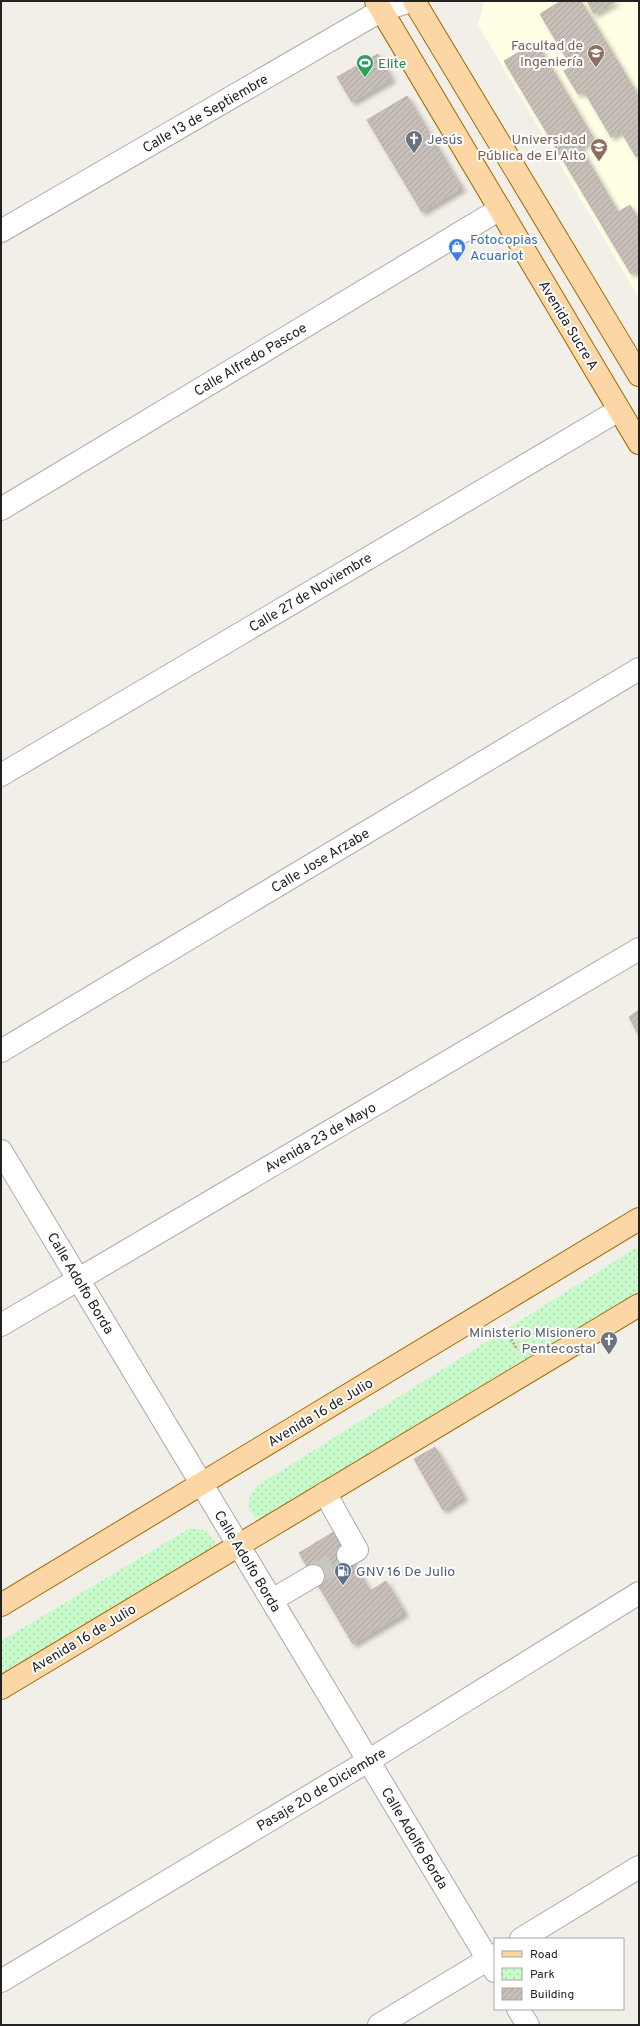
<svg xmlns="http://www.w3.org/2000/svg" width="640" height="2026" viewBox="0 0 640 2026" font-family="Overpass,sans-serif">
<defs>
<pattern id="park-dots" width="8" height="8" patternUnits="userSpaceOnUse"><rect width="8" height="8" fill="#c8facc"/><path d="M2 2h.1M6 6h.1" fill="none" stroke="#acd6af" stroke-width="1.8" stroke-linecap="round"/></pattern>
<pattern id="building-hatch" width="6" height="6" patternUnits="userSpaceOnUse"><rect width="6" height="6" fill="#c7bfb8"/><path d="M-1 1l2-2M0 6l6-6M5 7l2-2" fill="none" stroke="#aba49e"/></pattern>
<filter id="shadow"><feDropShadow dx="3.5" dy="3.5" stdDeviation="2" flood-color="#0004"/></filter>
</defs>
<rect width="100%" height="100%" fill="#f2efe9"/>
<path fill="#ffffe5" d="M484 1H639V298L478 25Z"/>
<path fill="url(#park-dots)" d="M639 1246V1295L268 1521 255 1518 248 1508 250 1496 257 1486Z
M190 1528 208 1531 215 1543 214 1552 1 1684V1641Z"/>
<path fill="url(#building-hatch)" stroke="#c4b6ab" filter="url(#shadow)" d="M561 1H581L639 97V155L636 157 621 131 611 137 584 91 578 94 564 71 571 66 540 14Z
M587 1H617L594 14Z
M536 42 594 139 580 147 618 212 630 205 639 220V269L631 274 504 61Z
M378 54 392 79 352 102 337 77Z
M407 96 462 188 422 212 367 120Z
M639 1010V1036L629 1017Z
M435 1447 464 1497 443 1510 414 1459Z
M335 1531 370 1591 386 1581 405 1613 353 1644 299 1553Z"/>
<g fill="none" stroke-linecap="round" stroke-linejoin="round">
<path stroke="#c8c6c1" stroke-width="22" stroke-dasharray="22 11" stroke-linecap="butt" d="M313 1576 348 1555"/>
<defs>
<path id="minor" d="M1 231 382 10 411 1
M1 509 500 209
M1 775 619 410
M1 1051 639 669
M1 1151 495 1971
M1 1325 639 949
M325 1493 357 1550 348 1555
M272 1600 313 1576
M521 1939 639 1867
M1 1981 368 1761 639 1593
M518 2009 528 2025
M379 2025 495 1955"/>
<path id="major" d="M376 1 639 443
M414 1 639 375
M1 1605 639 1219
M1 1688 639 1305"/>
</defs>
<use href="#minor" stroke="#a9a9a9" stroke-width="24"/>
<use href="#major" stroke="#a06b00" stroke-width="24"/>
<path stroke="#fa8072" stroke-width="2.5" stroke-dasharray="2 2" stroke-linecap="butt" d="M505 1329 517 1349"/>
<use href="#minor" stroke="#fff" stroke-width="22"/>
<use href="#major" stroke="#fcd6a4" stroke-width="22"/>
</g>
<defs>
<symbol id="university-pin" viewBox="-11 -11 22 30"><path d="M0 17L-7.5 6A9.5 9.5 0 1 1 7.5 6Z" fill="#8d6e63" stroke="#fff"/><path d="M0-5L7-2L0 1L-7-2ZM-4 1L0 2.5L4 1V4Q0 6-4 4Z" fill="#fff"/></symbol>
<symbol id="stadium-pin" viewBox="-11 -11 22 30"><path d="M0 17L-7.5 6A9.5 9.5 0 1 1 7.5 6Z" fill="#2e9e5b" stroke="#fff"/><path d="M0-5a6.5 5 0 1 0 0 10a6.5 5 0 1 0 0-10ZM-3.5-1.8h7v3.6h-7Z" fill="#fff"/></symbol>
<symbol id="church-pin" viewBox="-11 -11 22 30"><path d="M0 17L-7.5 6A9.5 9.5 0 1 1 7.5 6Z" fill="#6b7280" stroke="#fff"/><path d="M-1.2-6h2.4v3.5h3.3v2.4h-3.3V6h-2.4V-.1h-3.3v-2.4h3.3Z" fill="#fff"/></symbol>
<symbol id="shop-pin" viewBox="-11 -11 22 30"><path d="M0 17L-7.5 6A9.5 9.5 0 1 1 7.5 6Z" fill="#3f7fe0" stroke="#fff"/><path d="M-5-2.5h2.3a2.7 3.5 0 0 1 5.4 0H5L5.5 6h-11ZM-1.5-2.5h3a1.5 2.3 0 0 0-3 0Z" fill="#fff"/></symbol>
<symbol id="fuel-pin" viewBox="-11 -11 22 30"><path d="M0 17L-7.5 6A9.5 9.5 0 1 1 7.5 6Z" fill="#5c6f8a" stroke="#fff"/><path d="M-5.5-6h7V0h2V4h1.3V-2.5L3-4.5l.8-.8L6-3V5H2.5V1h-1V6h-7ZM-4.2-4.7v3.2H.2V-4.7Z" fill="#fff"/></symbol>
</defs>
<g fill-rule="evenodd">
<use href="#university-pin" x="586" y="43" width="20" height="27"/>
<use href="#stadium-pin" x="355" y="53" width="20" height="27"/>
<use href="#church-pin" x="404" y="129" width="20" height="27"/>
<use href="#university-pin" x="589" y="137" width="20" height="27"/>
<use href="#shop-pin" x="447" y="237" width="20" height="27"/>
<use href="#church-pin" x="599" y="1330" width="20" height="27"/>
<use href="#fuel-pin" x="333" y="1561" width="20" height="27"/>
</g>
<g text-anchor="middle" stroke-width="4" stroke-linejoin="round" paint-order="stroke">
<g font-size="14" fill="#785e54" stroke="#fff" text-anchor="end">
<text x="583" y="50">Facultad de<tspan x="583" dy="16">Ingeniería</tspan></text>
<text x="586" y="144">Universidad<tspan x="586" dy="16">Pública de El Alto</tspan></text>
</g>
<g font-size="14" fill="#27864d" stroke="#fff" text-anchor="start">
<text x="378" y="68">Elite</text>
</g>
<g font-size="14" fill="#222" stroke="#fff">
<text transform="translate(205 113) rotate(-30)" y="5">Calle 13 de Septiembre</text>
<text transform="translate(569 325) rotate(59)" y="5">Avenida Sucre A</text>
<text transform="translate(250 359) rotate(-31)" y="5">Calle Alfredo Pascoe</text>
<text transform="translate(310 592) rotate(-31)" y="5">Calle 27 de Noviembre</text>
<text transform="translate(320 860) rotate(-31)" y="5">Calle Jose Arzabe</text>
<text transform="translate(320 1137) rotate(-30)" y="5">Avenida 23 de Mayo</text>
<text transform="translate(81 1283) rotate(59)" y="5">Calle Adolfo Borda</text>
<text transform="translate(320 1412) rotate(-31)" y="5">Avenida 16 de Julio</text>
<text transform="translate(248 1561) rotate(59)" y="5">Calle Adolfo Borda</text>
<text transform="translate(83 1638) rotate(-31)" y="5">Avenida 16 de Julio</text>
<text transform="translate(321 1789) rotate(-31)" y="5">Pasaje 20 de Diciembre</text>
<text transform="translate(415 1838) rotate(59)" y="5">Calle Adolfo Borda</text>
</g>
<g font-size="14" fill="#5b616d" stroke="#fff" text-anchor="start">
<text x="427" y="144">Jesús</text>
<text x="596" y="1337" text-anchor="end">Ministerio Misionero<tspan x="596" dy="16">Pentecostal</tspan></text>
</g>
<g font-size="14" fill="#366cbe" stroke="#fff" text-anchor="start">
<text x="470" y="244">Fotocopias<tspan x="470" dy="16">Acuariot</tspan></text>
</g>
<g font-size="14" fill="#4e5e75" stroke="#fff" text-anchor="start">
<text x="356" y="1576">GNV 16 De Julio</text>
</g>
</g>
<rect width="640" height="2026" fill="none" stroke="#222222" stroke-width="4"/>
<rect x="494" y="1938" width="130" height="72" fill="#ffffff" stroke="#a7a7a7"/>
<rect x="502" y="1951" width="20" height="6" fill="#fcd6a4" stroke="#a7a7a7"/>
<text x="530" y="1958" font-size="12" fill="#222222">Road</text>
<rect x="502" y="1968" width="20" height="12" fill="url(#park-dots)" stroke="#a7a7a7"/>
<text x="530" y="1978" font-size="12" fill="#222222">Park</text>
<rect x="502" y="1988" width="20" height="12" fill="url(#building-hatch)" stroke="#a7a7a7"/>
<text x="530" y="1998" font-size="12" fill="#222222">Building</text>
</svg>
